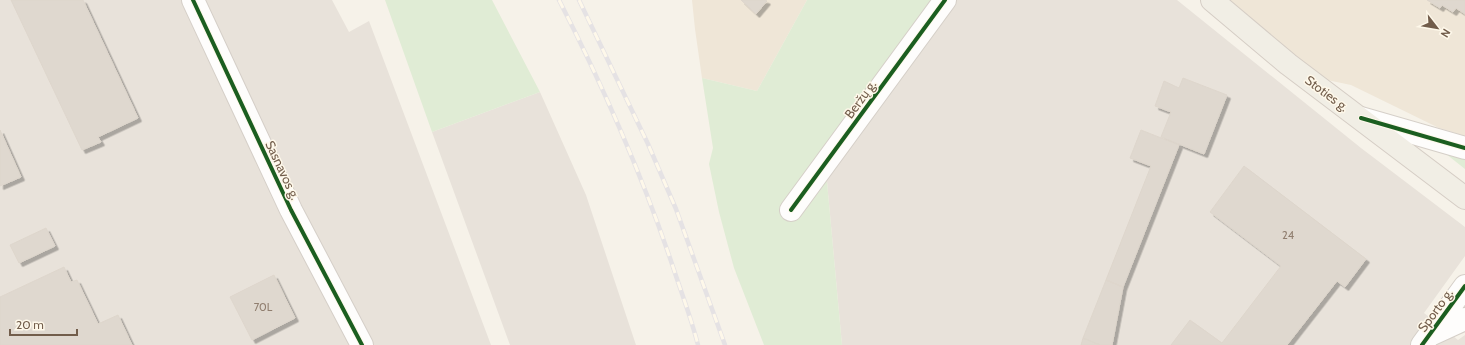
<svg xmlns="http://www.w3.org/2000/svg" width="1465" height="345" viewBox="0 0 1465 345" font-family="Cabin,sans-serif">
<defs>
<filter id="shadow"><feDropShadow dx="3.5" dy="3.5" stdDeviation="0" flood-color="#0004"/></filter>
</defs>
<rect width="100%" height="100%" fill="#f6f2e9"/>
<path fill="#efe6d7" d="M692 0H807L757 91 702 78 695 29Z
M1212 0H1465V136L1439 128 1351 85 1303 75Z"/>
<path fill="#e8e2da" d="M0 0H332L349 32 369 21 491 345H0Z
M956 0H1177L1361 148 1465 227V256L1424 313 1458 340 1465 335V345H842L826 171Z
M540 92 586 195 636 345H510L432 132Z"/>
<path fill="#e0ecd5" d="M385 0H492L540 92 432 132Z
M807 0H956L826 171 842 345H764L734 268 719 212 709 164 713 148 702 78 757 91Z
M1436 146 1465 155V169Z"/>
<path fill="#dfd8cf" stroke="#ded6cc" filter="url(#shadow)" d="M11 0H83L138 118 98 137 101 142 82 150Z
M741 0H765L767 1 756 14Z
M1427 0H1465V14L1456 8 1453 12 1442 5 1440 8Z
M1183 78 1227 95 1204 154 1161 137 1171 112 1155 106 1164 81 1179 88Z
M0 130 21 177 0 186Z
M1141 130 1179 145 1123 287 1106 280 1151 166 1130 158Z
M1244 166 1366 259 1345 287 1337 281 1287 345H1171L1190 320 1222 343 1281 266 1210 212Z
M46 228 55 246 19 263 10 245Z
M64 267 71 282 77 280 98 324 118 315 132 345H0V297Z
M274 275 295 318 252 340 230 297Z
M1106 280 1123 287 1112 345H1100L1083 338Z
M1083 338 1100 345H1081Z"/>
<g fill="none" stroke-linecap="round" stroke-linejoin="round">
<defs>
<path id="minor" d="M193 0 291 210 362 345
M791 210 945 0"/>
<path id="tertiary" d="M1361 118 1465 148
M1430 335 1465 319
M1422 345 1465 286"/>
<path id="primary" d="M1212 0 1288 64 1465 198"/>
</defs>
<use href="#minor" stroke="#d5cfc8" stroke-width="24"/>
<use href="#tertiary" stroke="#d5cfc8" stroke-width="24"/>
<use href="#primary" stroke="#d5cdc5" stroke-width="24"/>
<use href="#minor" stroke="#fefdfc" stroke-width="22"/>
<use href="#tertiary" stroke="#fefdfc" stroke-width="22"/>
<use href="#primary" stroke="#f1eee5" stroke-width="22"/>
<defs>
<path id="rail" d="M559 0C604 88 644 179 675 273 683 297 692 321 698 345
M579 0 648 144 676 209 725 345"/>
</defs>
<use href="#rail" stroke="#e5e2e4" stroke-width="4.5"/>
<use href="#rail" stroke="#fef8ea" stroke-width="3" stroke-dasharray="9" stroke-linecap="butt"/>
<defs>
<path id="cycleway" d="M193 0 291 210 362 345
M1361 118 1465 148
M791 210 945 0
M1422 345 1465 286"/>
</defs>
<use href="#cycleway" stroke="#fef8ea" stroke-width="6"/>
<use href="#cycleway" stroke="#1b5e20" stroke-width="4"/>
</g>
<g text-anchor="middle" stroke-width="3" stroke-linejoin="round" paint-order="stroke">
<g font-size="11" fill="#907e6f">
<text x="1288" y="239">24</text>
<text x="263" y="311">70L</text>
</g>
<g font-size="13" fill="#725d4b" stroke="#fef8ea">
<text transform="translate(1327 93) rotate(37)" y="5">Stoties g.</text>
<text transform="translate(860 99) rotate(-54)" y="5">Beržų g.</text>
<text transform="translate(283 170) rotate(65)" y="5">Sasnavos g.</text>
<text transform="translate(1435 310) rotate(-54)" y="5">Sporto g.</text>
</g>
</g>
<g transform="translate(1437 28) rotate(121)" stroke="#fef8ea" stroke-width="3" paint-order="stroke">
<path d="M0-3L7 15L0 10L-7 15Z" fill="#725d4b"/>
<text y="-6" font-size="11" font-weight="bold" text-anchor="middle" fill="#725d4b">N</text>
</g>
<path d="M10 329v6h67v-6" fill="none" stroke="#725d4b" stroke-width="2"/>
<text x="16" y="329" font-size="12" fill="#725d4b" stroke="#fef8ea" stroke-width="3" paint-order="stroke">20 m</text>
</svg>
